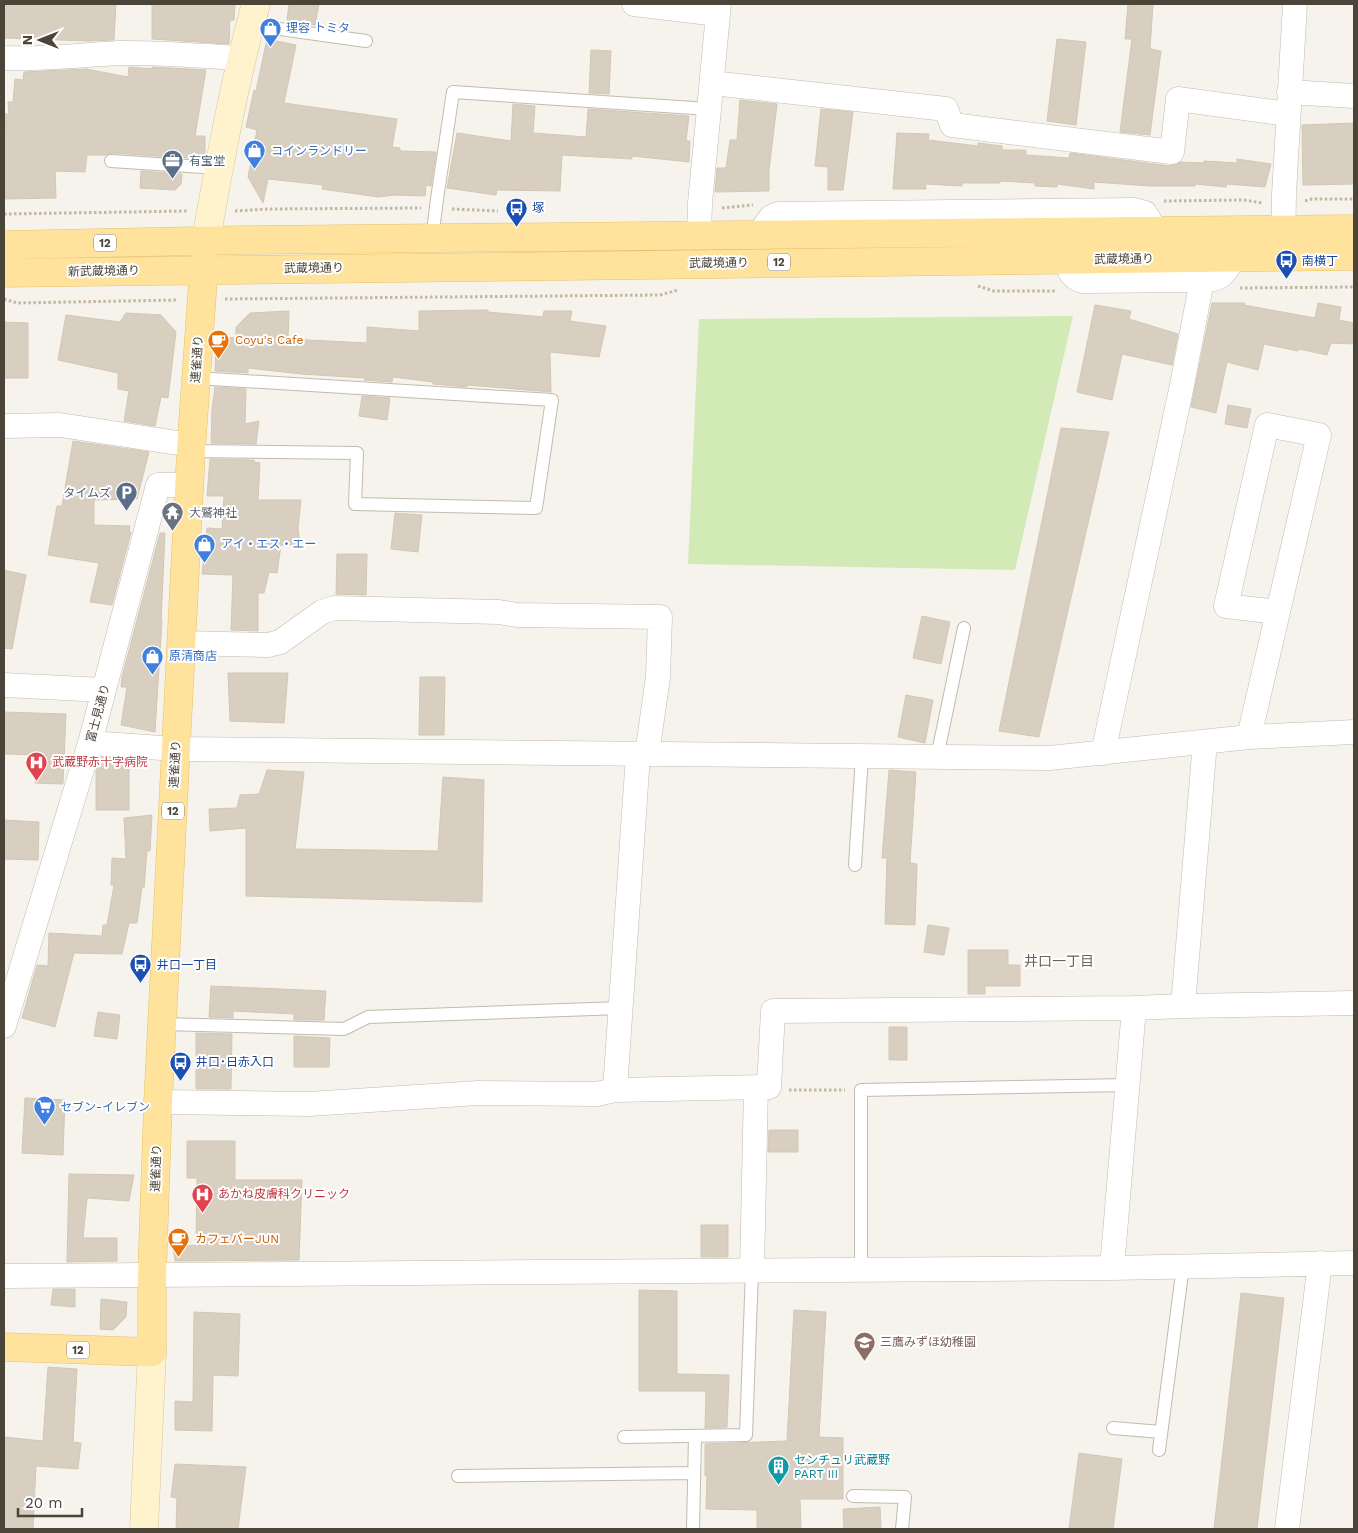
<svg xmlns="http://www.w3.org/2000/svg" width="1358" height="1533" viewBox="0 0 1358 1533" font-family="'Work Sans','Noto Sans JP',sans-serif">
<rect width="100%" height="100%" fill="#f6f3ec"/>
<path fill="#d2eab5" d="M1073 316 1015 570 688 564 699 319Z"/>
<path fill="#d8cfc1" stroke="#d3c7b4" d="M4 4H116L114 40 87 41 4 38Z
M152 4H235L234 20H230L229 44 152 39Z
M289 4H319L315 25 287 20Z
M1128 4H1153L1150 49 1161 51 1150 135 1120 132 1132 39H1125Z
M267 39 296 45 284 103 397 119 392 147 400 148V151L436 152 431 186 426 185 425 196 396 195 378 197 322 189 323 185 268 179 263 203 248 177 257 130 246 127 254 90 256 91Z
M1057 39 1086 42 1076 125 1047 121Z
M591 50 611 51 609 94 589 93Z
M129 67 152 69V67L206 70 195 136H205V159L112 153 106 155H87L85 172 55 171 56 198 4 199 5 114H9L8 102H13L15 79 23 80 24 72 86 69 128 77Z
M740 100 777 104 769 170V191L715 192 717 168H726L730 140H737Z
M513 104 535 106 533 133 586 137 588 109 689 116 686 141H690L689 162 632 156V159L562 155 560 191 497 190 496 195 447 188 457 133 511 141Z
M821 109 853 112 843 190H828V167L815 166Z
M1354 123V184L1303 185 1302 125Z
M897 133 929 134 928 140 978 146V143L1002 146V150H1026V155L1069 158 1070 153 1170 166 1181 162 1204 163V161L1237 163V159L1271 164 1265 187 1227 184 1226 187 1195 184V186H1150L1094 182V189L1057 184V187L1035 186V183L1000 181V183H962V186L925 184 926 189H893Z
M141 171 182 174 181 184 175 190 140 188Z
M1212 303H1245L1244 305 1315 318 1318 303 1341 307 1339 320 1354 323V344L1331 343 1327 355 1299 349 1298 351 1264 344 1258 370 1227 362 1216 413 1191 407Z
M1095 305 1131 311 1129 319 1178 334 1172 365 1122 354 1112 400 1077 392Z
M488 310V312L543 317 544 311H572L570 321 606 326 599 357 550 352 551 392 467 385V387L433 384V382L393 377 392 382 364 380 365 378 301 374 248 368V373L215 371 216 348H221L220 337 236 338V327L250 313 289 311 288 339 367 343V327L419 331V311Z
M126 313 161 315 176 332 168 398 161 397 155 426 124 421 129 391 118 389V373L58 360 66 315 120 322Z
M4 322 28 323V378H4Z
M215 387 246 389 245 424 259 421 256 444 211 443 212 409Z
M362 396 390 398 387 420 359 416Z
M1228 405 1251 409 1247 428 1225 424Z
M1061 428 1109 432 1039 737 999 731Z
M73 441 149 452 137 499 94 500V525L130 526 129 532H131L112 605 90 602 99 563 48 555 57 506H62Z
M210 459 254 460V462L260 463 258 500H301L298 528 300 545H281L277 573 269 572 264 593H258V631L231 630 233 575 202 574 207 528 222 529 224 496H207Z
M395 513 422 515 418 552 391 549Z
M160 533H165L161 621H162L155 732 121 725 127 687H121L122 677Z
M337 554H367L366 595 336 594Z
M4 570 26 575 12 649 4 648Z
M922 616 950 622 941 664 913 658Z
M228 673H288L284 723 230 721Z
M420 677H445L444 735H419Z
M906 695 933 700 925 743 898 737Z
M4 712 66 714 63 784 35 783 36 755 4 754Z
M100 757 129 760V810H96V771Z
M267 770 304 772 295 849 438 851 443 777 484 780 482 902 246 896V828L210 831 209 809 237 808 240 795 259 794Z
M889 770 916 772 910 863 917 864 915 925 885 924 887 858H882Z
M152 815 150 851H147L144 888 142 887 137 923H129L122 954 74 953 55 1027 22 1018 37 965 48 966 49 933 102 936 103 925H107L114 885H111L112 858 126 859 124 818Z
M4 820 39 822 38 860 4 859Z
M928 925 949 928 944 955 924 952Z
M968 950H1008V965H1020V986H985V994H968Z
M211 986 326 991 324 1020H294V1014L233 1011V1018L209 1017Z
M98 1012 120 1015 117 1039 94 1036Z
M889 1027H907V1060H889Z
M196 1033 232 1034 231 1089H196Z
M294 1036 330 1038 329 1067H294Z
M25 1098 65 1100 63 1155 22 1153Z
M769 1130H798V1152H768Z
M187 1141H235V1180H302L299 1260 175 1261 173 1247 196 1245 197 1178H187Z
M69 1174 134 1175 129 1201 87 1198 83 1238H117V1261L67 1262Z
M701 1225H728V1257H701Z
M53 1289H75V1307L51 1305Z
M639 1290 677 1291V1374L729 1375 727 1427 705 1428 706 1391H639Z
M1241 1293 1284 1298 1257 1529H1214Z
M101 1299 127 1302 126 1317 113 1330 100 1329Z
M794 1310 826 1312 819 1437 843 1438V1499H800L801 1529H757V1510L706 1509 707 1476H705V1444L787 1441Z
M194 1312 240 1314 238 1376 213 1375 212 1431 175 1430V1401L193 1402Z
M48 1367 77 1369 73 1442 81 1443 78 1469 36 1466 33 1529H4V1437L43 1441Z
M1079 1453 1122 1459 1113 1529H1069Z
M175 1464 246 1467 238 1529H176L177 1498 171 1497Z
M880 1507 881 1529H844L843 1509Z"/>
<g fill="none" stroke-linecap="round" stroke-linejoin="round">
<defs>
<path id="service" d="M250 25 366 41
M111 161 218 168
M432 239 437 199 453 92 709 109
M191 451 357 453 355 504 536 508 552 400 196 378
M937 757 964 628
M855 865 862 756
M163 1024 344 1029 368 1017 621 1008
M861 1269V1090L1128 1085
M1113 1428 1161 1432
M624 1437 746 1435 752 1270
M1159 1450 1183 1266
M458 1476 694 1473
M853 1496 905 1497 902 1529
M693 1529 695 1437"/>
<path id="minor" d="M634 4 718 14
M4 58C42 60 80 55 119 53 160 52 201 56 241 58
M712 83 946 109 952 125 1172 152 1178 99 1288 114
M1289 92 1354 96
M699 236 700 203 719 4
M757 236 771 217 778 214 1135 210 1145 213 1156 231
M1283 249 1284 194 1295 4
M1066 259C1069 271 1071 278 1083 281L1202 280C1223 280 1224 274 1234 257
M4 426 60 425 191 445
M182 643 268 645 280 642 322 612 334 608 499 612 517 615 660 617 658 677 647 754
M4 685 104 690
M1249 737 1319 435 1267 425 1226 606 1277 612
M90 743 176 749 1050 758 1249 737 1354 732
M1103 753 1182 385 1202 280
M1183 1006 1205 742
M4 1026 90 743 158 485H190
M615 1090 638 755
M158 1102 309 1104 478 1093 597 1094 615 1090 769 1087 773 1011 1134 1008 1183 1006 1354 1003
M1112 1268 1134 1008
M752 1270 756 1087
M4 1276 1112 1268 1354 1263
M1287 1529 1320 1263"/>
<path id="secondary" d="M206 240C220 161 234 82 256 4
M144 1529 152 1352"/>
<path id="primary" d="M4 245 244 240 1354 229
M4 273 1354 256
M4 1347 152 1352V1276L158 1102 191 451 205 251"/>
</defs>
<use href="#service" stroke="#c2bbae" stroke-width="14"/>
<use href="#minor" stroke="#c2bbae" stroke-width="25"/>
<use href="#secondary" stroke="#d6c79b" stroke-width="29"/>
<use href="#primary" stroke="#e6c16a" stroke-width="29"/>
<path stroke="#c4b79f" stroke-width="3" stroke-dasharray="2.5 2.5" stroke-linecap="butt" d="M1164 201 1244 200 1262 203
M1305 201 1312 199H1354
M722 208 753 205
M452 209 498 211
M235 211 268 209 421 208
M4 214 189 211
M978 286 994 291H1056
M1240 288 1354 287
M4 299 17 303 178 300
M225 299 660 295 678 290
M789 1090H845"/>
<use href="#service" stroke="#fff" stroke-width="12"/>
<use href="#minor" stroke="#fff" stroke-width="24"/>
<use href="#secondary" stroke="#fff3cd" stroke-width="28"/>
<use href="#primary" stroke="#ffe39c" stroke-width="28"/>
</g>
<defs>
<symbol id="shop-pin" viewBox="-11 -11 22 30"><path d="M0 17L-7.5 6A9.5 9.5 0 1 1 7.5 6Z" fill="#3f7fe0" stroke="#fff"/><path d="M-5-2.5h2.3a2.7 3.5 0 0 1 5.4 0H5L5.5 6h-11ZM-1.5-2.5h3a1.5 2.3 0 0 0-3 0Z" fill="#fff"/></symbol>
<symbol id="office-pin" viewBox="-11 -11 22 30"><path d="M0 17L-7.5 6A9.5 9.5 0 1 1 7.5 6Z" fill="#5c6f8a" stroke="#fff"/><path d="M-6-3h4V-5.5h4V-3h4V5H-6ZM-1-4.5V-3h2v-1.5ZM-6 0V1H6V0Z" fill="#fff"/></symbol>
<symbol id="bus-pin" viewBox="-11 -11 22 30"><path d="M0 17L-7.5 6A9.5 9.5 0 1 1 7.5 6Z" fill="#1a4fb4" stroke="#fff"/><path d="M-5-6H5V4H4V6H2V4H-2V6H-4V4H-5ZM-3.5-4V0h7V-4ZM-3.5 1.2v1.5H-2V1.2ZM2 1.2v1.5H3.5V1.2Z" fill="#fff"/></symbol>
<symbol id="cafe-pin" viewBox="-11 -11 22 30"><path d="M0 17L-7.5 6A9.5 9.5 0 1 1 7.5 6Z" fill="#e8710a" stroke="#fff"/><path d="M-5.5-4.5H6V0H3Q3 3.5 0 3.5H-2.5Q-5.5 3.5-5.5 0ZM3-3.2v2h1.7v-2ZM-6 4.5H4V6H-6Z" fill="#fff"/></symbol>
<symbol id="parking-pin" viewBox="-11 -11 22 30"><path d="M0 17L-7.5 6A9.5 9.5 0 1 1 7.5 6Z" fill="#5c6f8a" stroke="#fff"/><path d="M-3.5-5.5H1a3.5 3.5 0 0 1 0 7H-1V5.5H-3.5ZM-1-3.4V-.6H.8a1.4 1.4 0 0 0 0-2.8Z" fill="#fff"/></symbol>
<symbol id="temple-pin" viewBox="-11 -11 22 30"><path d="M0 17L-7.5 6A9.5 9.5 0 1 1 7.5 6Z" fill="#6b7280" stroke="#fff"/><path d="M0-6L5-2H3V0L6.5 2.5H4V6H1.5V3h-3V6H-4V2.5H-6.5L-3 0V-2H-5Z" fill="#fff"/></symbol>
<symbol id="hospital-pin" viewBox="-11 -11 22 30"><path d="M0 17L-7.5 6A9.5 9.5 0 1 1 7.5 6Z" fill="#e0444e" stroke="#fff"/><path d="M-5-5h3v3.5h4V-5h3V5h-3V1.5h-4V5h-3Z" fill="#fff"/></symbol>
<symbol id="supermarket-pin" viewBox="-11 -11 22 30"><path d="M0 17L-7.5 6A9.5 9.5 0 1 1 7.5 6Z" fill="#3f7fe0" stroke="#fff"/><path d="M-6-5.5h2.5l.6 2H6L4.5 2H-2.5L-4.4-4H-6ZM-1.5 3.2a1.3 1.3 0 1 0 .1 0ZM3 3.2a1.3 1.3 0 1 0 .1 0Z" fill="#fff"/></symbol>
<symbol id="school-pin" viewBox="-11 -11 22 30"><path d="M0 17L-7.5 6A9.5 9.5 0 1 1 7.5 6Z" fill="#8d6e63" stroke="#fff"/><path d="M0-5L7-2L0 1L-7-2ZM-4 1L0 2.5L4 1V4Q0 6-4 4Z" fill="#fff"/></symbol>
<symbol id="building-pin" viewBox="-11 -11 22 30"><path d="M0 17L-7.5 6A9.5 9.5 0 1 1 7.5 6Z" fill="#0f9aa8" stroke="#fff"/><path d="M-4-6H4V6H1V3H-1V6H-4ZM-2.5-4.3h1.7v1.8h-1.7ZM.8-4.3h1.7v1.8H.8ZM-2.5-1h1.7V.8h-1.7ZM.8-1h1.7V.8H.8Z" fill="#fff"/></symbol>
</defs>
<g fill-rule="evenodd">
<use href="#shop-pin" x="258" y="16" width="25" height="34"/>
<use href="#shop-pin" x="242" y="138" width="25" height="34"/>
<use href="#office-pin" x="160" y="148" width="25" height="34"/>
<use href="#bus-pin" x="504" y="196" width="25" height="34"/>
<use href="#bus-pin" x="1274" y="248" width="25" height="34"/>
<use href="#cafe-pin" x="206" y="328" width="25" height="34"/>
<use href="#parking-pin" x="114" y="480" width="25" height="34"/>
<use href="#temple-pin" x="160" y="500" width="25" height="34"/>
<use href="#shop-pin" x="192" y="532" width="25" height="34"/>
<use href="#shop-pin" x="140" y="644" width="25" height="34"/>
<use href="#hospital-pin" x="24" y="750" width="25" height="34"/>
<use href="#bus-pin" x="128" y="952" width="25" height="34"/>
<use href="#bus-pin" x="168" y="1050" width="25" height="34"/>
<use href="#supermarket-pin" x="32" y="1094" width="25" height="34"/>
<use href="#hospital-pin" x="190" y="1182" width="25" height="34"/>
<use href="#cafe-pin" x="166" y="1226" width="25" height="34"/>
<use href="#school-pin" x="852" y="1330" width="25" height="34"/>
<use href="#building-pin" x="766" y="1454" width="25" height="34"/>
</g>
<g text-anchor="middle" stroke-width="4" stroke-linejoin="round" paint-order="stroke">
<g fill="#fff" stroke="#817c74" stroke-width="1">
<rect x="94" y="234.5" width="22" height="17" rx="4"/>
<rect x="768" y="253.5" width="22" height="17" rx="4"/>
<rect x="162" y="802.5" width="22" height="17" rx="4"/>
<rect x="67" y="1341.5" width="22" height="17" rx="4"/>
</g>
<g font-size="11" font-weight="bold" fill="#4b4439">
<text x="105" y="247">12</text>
<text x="779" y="266">12</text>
<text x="173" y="815">12</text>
<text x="78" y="1354">12</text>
</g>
<g font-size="12" fill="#366cbe" stroke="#fff" text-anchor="start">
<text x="286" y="32">理容 トミタ</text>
<text x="271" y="155">コインランドリー</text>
<text x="221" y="548">アイ・エス・エー</text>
<text x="169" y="660">原清商店</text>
<text x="60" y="1111">セブン-イレブン</text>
</g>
<g font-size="12" fill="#4e5e75" stroke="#fff" text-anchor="start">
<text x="189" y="165">有宝堂</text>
<text x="111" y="497" text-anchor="end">タイムズ</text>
</g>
<g font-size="12" fill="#164399" stroke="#fff" text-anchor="start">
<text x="532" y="212">塚</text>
<text x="1302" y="265">南横丁</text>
<text x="157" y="969">井口一丁目</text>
<text x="196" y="1066">井口･日赤入口</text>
</g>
<g font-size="12" fill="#4b4439" stroke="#fff">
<text transform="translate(1124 259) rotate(-1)" y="4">武蔵境通り</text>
<text transform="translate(719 263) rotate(-1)" y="4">武蔵境通り</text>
<text transform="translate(314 268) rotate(-1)" y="4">武蔵境通り</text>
<text transform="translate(104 271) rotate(-1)" y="4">新武蔵境通り</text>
<text transform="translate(197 359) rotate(-86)" y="4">連雀通り</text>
<text transform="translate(98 713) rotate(-75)" y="4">富士見通り</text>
<text transform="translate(175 764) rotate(-87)" y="4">連雀通り</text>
<text transform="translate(156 1168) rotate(-88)" y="4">連雀通り</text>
</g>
<g font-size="12" fill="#c56008" stroke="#fff" text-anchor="start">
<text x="235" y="344">Coyu's Cafe</text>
<text x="195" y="1243">カフェバーJUN</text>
</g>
<g font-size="12" fill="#5b616d" stroke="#fff" text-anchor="start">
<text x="189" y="517">大鷲神社</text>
</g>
<g font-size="12" fill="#be3a42" stroke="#fff" text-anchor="start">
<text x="52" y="766">武蔵野赤十字病院</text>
<text x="218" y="1198">あかね皮膚科クリニック</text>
</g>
<g font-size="12" fill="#785e54" stroke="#fff" text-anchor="start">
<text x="880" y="1346">三鷹みずほ幼稚園</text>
</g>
<g font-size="12" fill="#0d838f" stroke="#fff" text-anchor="start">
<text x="794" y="1464">センチュリ武蔵野<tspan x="794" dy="14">PART III</tspan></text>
</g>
<g font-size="14" fill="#6e6250" stroke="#fff">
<text x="1059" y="966">井口一丁目</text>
</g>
</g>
<rect width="1358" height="1533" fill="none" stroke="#4b4439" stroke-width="10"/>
<g transform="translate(40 40) rotate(270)" stroke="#ffffff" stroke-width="4" paint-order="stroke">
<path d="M0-4L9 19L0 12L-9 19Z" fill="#4b4439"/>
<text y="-8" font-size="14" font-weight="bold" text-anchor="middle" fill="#4b4439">N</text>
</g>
<path d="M18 1508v8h64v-8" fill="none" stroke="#4b4439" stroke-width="2.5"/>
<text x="25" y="1508" font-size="15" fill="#4b4439" stroke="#ffffff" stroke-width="4" paint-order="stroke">20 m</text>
</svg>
